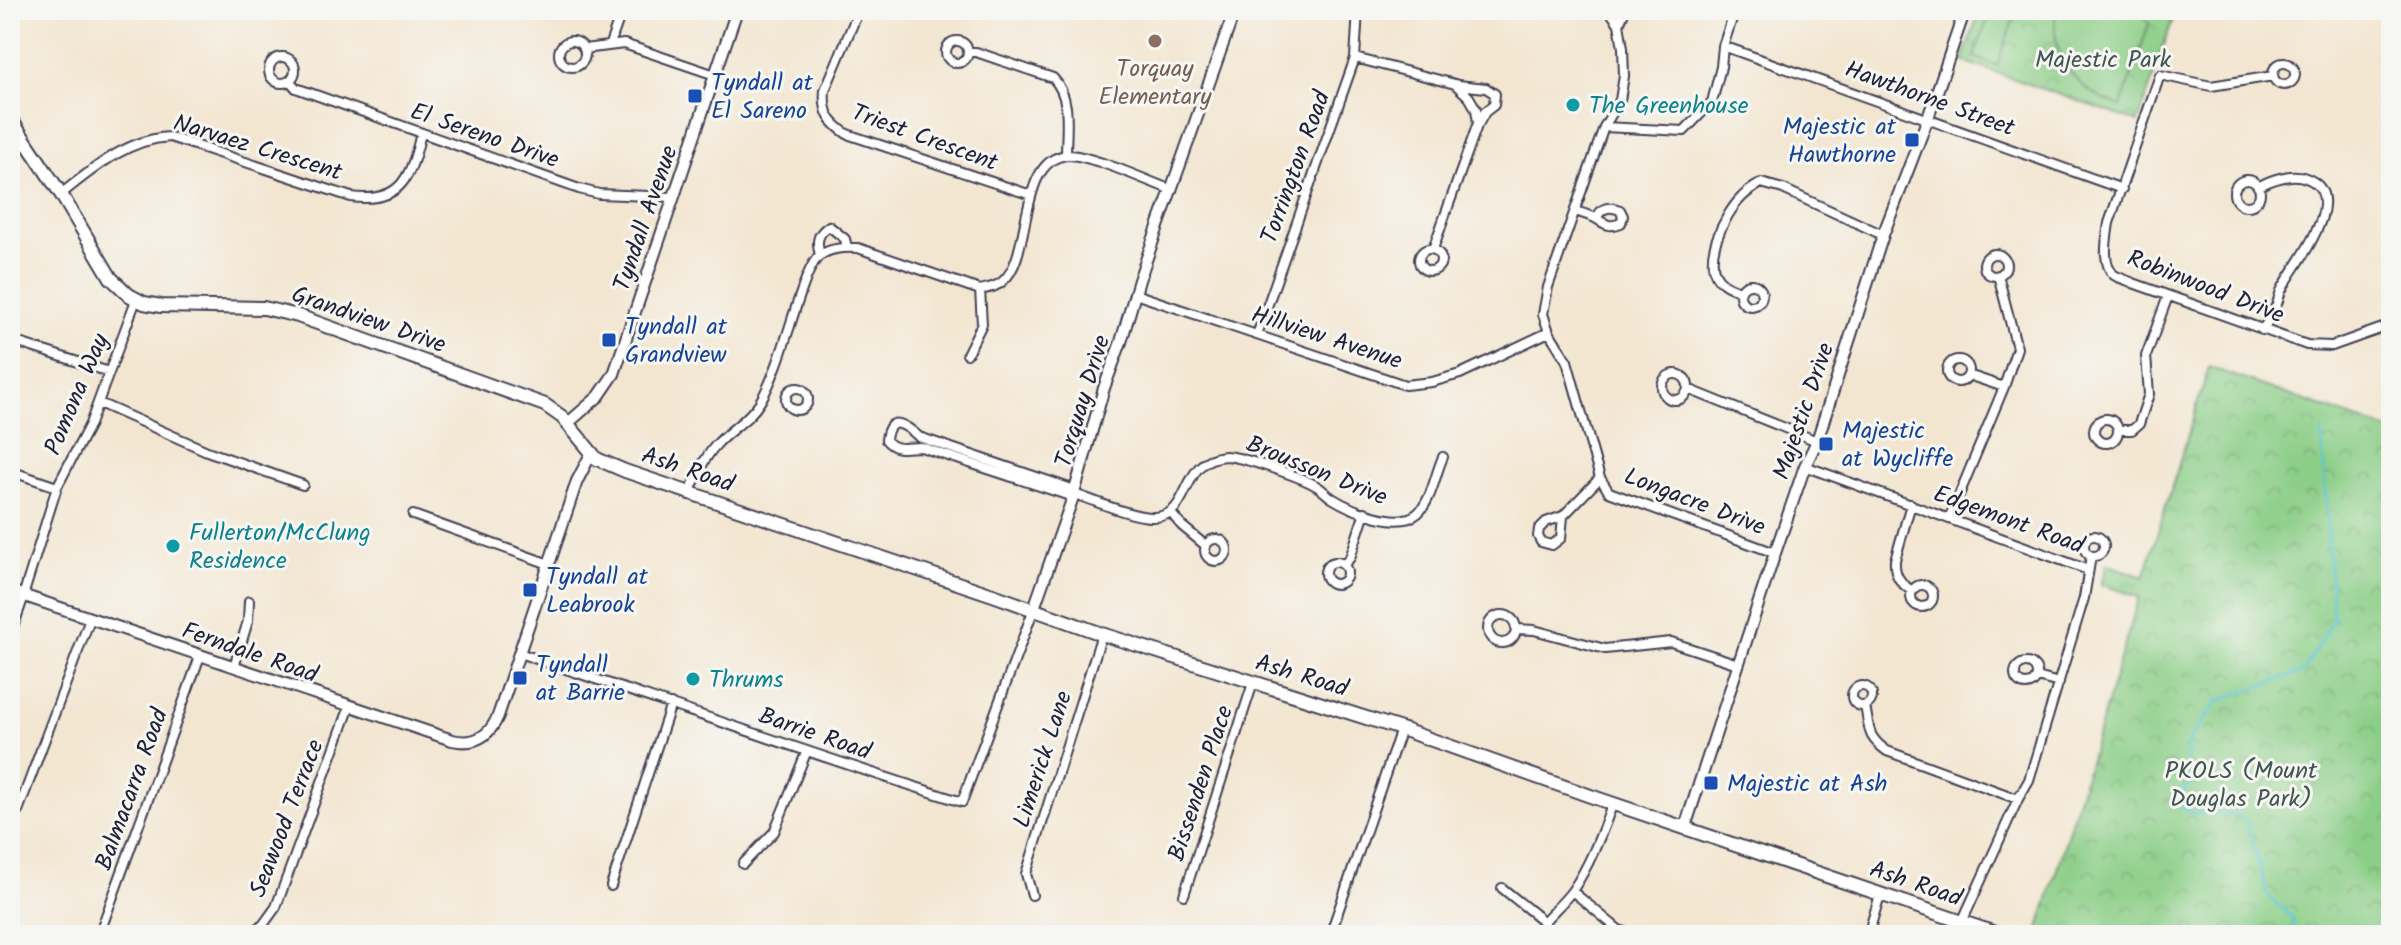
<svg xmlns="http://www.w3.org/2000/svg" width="2401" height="945" viewBox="0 0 2401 945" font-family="Kalam,sans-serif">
<defs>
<pattern id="park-crowns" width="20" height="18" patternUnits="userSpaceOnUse" patternTransform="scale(2)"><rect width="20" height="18" fill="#8bce87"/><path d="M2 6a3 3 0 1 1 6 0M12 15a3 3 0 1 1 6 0" fill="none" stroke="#78b175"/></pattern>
</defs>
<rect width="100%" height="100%" fill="#f6f6f2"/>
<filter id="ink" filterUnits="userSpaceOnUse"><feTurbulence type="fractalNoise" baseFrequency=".0125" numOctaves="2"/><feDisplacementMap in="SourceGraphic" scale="16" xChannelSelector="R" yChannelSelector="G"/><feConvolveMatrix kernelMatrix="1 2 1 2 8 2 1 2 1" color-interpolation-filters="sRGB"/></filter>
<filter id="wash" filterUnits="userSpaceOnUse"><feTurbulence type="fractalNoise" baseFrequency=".006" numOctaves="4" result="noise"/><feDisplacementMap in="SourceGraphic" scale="32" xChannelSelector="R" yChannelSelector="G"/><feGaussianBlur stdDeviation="1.8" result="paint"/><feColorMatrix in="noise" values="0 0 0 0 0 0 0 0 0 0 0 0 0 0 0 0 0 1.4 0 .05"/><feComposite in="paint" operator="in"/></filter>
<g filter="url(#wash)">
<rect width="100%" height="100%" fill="#f3e6d1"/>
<path fill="url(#park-crowns)" stroke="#567861" stroke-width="2" d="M1980 10H2176L2138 122 1962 61Z
M2209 367 2391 431V935H2037L2139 597 2101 584 2107 564 2144 577Z"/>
<path fill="#8bce87" stroke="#567861" stroke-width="2" d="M1991 10 2014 18 1997 66 1974 57Z
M2056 10 2143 12 2149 24 2121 106C2077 93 2049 57 2056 10Z"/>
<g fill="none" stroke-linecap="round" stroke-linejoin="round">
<path stroke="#58c5cc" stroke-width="3" d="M2293 935V918L2268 896 2246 820 2226 813 2199 814 2184 810 2177 800 2192 781 2187 757 2189 740 2218 701 2304 671 2333 619 2322 434"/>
</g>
</g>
<g filter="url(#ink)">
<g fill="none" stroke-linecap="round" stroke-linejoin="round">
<defs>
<path id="minor" d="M859 10 825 90C823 112 829 122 847 134L1031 195
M1609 10 1619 24 1623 48 1624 76 1620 100 1604 127 1548 287 1543 314 1549 332 1567 361 1600 478 1609 492 1775 553
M1619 24 1625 10
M559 54a13 13 0 1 1 26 0a13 13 0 1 1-26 0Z
M946 52a11 11 0 1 1 22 0a11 11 0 1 1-22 0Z
M610 44 622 10
M1723 46 2122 189
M584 49 624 44 715 75
M968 52H976L1053 78C1072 98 1066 128 1066 155
M269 70a13 13 0 1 1 26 0a13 13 0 1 1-26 0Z
M1355 58 1455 84 1469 97 1476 109 1478 123 1433 249
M2391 60V64
M2273 74a11 11 0 1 1 22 0a11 11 0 1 1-22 0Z
M2273 76 2211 86 2160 75 2109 223C2107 238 2101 263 2114 275 2119 278 2127 280 2133 283L2307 345 2332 346 2391 325
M290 81 296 88 579 189 599 194 674 197
M1458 85 1486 88 1495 94 1494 105 1485 112 1479 123
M1604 127 1684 131 1712 102 1721 67 1723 46 1735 10
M2234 193a13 13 0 1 1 26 0a13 13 0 1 1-26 0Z
M2258 187C2270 180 2292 172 2306 178 2354 196 2293 266 2281 291 2279 296 2278 303 2275 308 2272 316 2267 323 2262 330
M61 194C93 169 127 139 170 137L351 197C402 204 411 176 421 133
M1575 211C1581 213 1589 215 1595 218 1606 224 1608 228 1621 223L1623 216 1620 210C1610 206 1601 207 1597 218
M1419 260a11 11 0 1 1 22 0a11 11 0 1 1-22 0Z
M1984 265a11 11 0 1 1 22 0a11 11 0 1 1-22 0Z
M820 255C816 242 817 234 829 226L845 239 847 247
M1740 295a11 11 0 1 1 22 0a11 11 0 1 1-22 0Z
M1740 291C1735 289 1727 287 1723 283 1698 265 1725 214 1741 198 1746 192 1755 187 1761 183L1783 189 1883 235
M1135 294 1405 385 1432 382 1460 374 1549 332
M1257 335 1355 58 1358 10
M10 340 109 372
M967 354 982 324 980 290
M1947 371a11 11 0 1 1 22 0a11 11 0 1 1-22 0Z
M1662 387a13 13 0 1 1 26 0a13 13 0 1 1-26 0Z
M1968 375 2004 387
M786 399a11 11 0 1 1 22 0a11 11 0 1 1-22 0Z
M1688 389 1817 441
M99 403 207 451 303 485
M2094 431a12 12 0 1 1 24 0a12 12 0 1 1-24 0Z
M2118 430H2132L2139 424 2149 394 2146 356 2168 296
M1805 466 2088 570
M10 471 57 487
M689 494C696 477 704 458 716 445 730 429 749 420 760 402 777 373 788 330 799 298 804 285 808 269 817 258 827 248 844 247 858 248L980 290C988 288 997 287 1003 281 1033 256 1017 160 1067 155 1086 153 1150 182 1172 190
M1074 494C1096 501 1129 516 1151 517 1195 519 1177 459 1225 456 1240 456 1305 478 1318 487 1323 490 1327 495 1332 498 1351 510 1399 530 1418 513 1432 500 1435 474 1443 457
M1073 497 921 447C906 447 896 452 886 440 889 412 907 426 919 437L1075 490
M1911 504 1895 560C1894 575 1900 583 1912 591
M1170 512 1182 526 1205 545
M413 515 549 564
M1563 516 1561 538 1552 545 1541 542 1538 536 1539 529 1546 522 1563 516 1600 478
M1949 519 2004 387 2017 348 1998 275
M2084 546a10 10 0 1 1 20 0a10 10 0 1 1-20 0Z
M1205 550a11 11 0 1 1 22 0a11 11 0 1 1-22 0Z
M1325 573a11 11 0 1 1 22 0a11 11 0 1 1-22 0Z
M1343 565 1350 558 1365 512
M1911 596a11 11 0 1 1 22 0a11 11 0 1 1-22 0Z
M23 596 57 487 90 424 136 300
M1488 629a14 14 0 1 1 28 0a14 14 0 1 1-28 0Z
M1517 629 1534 630 1605 649 1671 642 1738 664
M10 636 24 596
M519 653C667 703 814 755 962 802L1033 611
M2015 674a11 11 0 1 1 22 0a11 11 0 1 1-22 0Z
M234 667 248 621 249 601
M2037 677 2059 683
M1852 696a10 10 0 1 1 20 0a10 10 0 1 1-20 0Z
M1865 706C1870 729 1866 736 1887 751L2018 799
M10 821 18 811 90 619
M743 864 774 832 806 753
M611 886 671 704
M1502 888 1543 921
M1572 891 1619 930 1634 935
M1032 895 1026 874 1102 634
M1184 895 1253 683
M1962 922 2018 799 2029 780 2084 598 2091 556
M99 935 200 656
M248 935 263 925 276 907 350 706
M1330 935 1401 729
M1534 935C1544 918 1560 907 1572 891 1590 865 1602 832 1613 803
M1868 935 1880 895"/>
<path id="tertiary" d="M567 424 599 396 614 374 737 10
M10 591 452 740C475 745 489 737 498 716L577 481 591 454
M1033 611 1073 497 1104 388 1121 342 1139 280 1235 10
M1685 827 1775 553 1805 466 1817 441 1883 235 1928 118 1965 10"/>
<path id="secondary" d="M10 118 61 194 111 278 129 295 144 303 161 306 264 308 298 316 545 405 562 417 597 459 625 471 993 595 1102 634 1401 729 1599 799 2001 935"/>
</defs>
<use href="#minor" stroke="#413f52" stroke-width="12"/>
<use href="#tertiary" stroke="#413f52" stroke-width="14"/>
<use href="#secondary" stroke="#413f52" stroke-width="16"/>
<use href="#minor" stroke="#fff" stroke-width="8"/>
<use href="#tertiary" stroke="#fff" stroke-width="10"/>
<use href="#secondary" stroke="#fff" stroke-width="12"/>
</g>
</g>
<circle fill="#8d6e63" stroke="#f6f6f2" stroke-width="3" cx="1155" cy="41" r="8"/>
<g fill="#1a4fb4" stroke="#f6f6f2" stroke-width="3">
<rect x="687" y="88" width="16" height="16" rx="4"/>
<rect x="1904" y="132" width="16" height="16" rx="4"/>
<rect x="601" y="332" width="16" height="16" rx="4"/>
<rect x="1818" y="436" width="16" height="16" rx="4"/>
<rect x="522" y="582" width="16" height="16" rx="4"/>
<rect x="512" y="670" width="16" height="16" rx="4"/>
<rect x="1703" y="775" width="16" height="16" rx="4"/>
</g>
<g fill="#0f9aa8" stroke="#f6f6f2" stroke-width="3">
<circle cx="1573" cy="105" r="8"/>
<circle cx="173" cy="546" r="8"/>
<circle cx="693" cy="679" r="8"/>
</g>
<g text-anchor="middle" stroke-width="6" stroke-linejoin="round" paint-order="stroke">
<g font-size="24" fill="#425652" stroke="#f6f6f2">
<text x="2103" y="67">Majestic Park</text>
<text x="2241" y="778">PKOLS (Mount<tspan x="2241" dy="28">Douglas Park)</tspan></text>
</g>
<g font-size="24" fill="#785e54" stroke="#f6f6f2">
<text x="1155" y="76">Torquay<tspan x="1155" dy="28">Elementary</tspan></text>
</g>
<g font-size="24" fill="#164399" stroke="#f6f6f2" text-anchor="start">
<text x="711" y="90">Tyndall at<tspan x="711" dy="28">El Sareno</tspan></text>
<text x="1896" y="134" text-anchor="end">Majestic at<tspan x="1896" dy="28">Hawthorne</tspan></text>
<text x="625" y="334">Tyndall at<tspan x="625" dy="28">Grandview</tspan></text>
<text x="1842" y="438">Majestic<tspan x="1842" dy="28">at Wycliffe</tspan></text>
<text x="546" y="584">Tyndall at<tspan x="546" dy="28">Leabrook</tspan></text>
<text x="536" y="672">Tyndall<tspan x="536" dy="28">at Barrie</tspan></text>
<text x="1727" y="791">Majestic at Ash</text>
</g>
<g font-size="24" fill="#22223b" stroke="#f6f6f2">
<text transform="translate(1930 98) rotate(20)" y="8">Hawthorne Street</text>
<text transform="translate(485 135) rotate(19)" y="8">El Sereno Drive</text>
<text transform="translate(925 137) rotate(20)" y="8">Triest Crescent</text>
<text transform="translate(258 147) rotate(17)" y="8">Narvaez Crescent</text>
<text transform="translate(1295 167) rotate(-70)" y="8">Torrington Road</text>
<text transform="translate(645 218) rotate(-71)" y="8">Tyndall Avenue</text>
<text transform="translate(2206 286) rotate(21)" y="8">Robinwood Drive</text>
<text transform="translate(369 319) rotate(19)" y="8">Grandview Drive</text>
<text transform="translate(1327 337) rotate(18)" y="8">Hillview Avenue</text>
<text transform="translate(76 394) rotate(-67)" y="8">Pomona Way</text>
<text transform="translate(1082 401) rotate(-73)" y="8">Torquay Drive</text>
<text transform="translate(1803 411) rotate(-71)" y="8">Majestic Drive</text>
<text transform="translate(688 469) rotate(19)" y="8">Ash Road</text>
<text transform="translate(1317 470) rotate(22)" y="8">Brousson Drive</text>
<text transform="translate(1695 501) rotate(21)" y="8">Longacre Drive</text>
<text transform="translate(2009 519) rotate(20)" y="8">Edgemont Road</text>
<text transform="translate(250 652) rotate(19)" y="8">Ferndale Road</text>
<text transform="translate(1302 675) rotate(17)" y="8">Ash Road</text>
<text transform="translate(815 733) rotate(19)" y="8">Barrie Road</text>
<text transform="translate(1042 759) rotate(-72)" y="8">Limerick Lane</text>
<text transform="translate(1200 783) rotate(-72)" y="8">Bissenden Place</text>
<text transform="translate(131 789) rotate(-70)" y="8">Balmacarra Road</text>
<text transform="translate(286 818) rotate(-69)" y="8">Seawood Terrace</text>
<text transform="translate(1916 883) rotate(19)" y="8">Ash Road</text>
</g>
<g font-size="24" fill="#0d838f" stroke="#f6f6f2" text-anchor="start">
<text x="1589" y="113">The Greenhouse</text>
<text x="189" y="540">Fullerton/McClung<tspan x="189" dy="28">Residence</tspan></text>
<text x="709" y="687">Thrums</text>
</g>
</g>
<rect width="2401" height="945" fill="none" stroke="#f6f6f2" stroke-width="40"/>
</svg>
